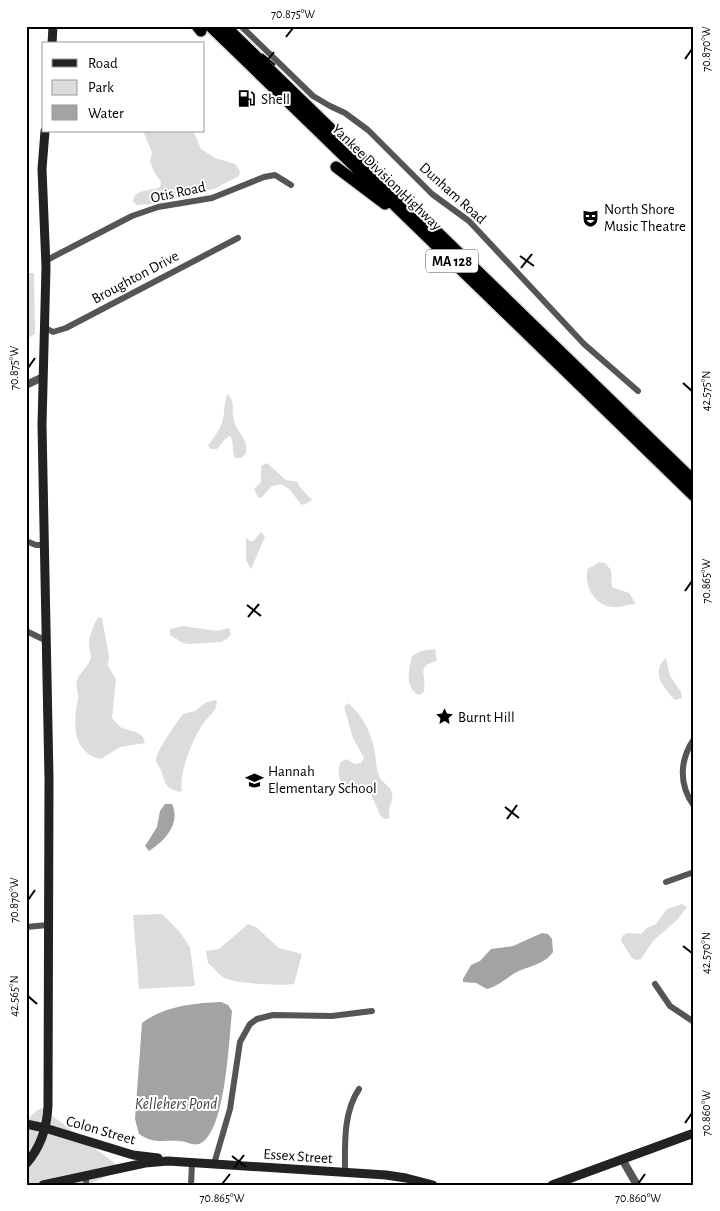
<svg xmlns="http://www.w3.org/2000/svg" width="720" height="1211" viewBox="0 0 720 1211" font-family="'Alegreya Sans',sans-serif">
<rect width="100%" height="100%" fill="#fff"/>
<path fill="#dcdcdc" d="M143 131H191L195 135 201 149 215 158 235 164 240 171 239 176 214 189 202 191 193 195 176 198 162 203 136 205 133 201C135 188 150 192 160 187L161 182 154 172 150 162 152 152Z
M26 273H34L35 334 26 339Z
M227 394C235 400 232 407 233 416 235 433 249 436 246 454L241 458H235C231 451 235 443 230 436L225 439 217 449H211L209 447 208 445C214 437 221 429 223 419 225 410 224 403 227 394Z
M267 463 286 480 298 482 299 486 312 500 304 505 301 504 289 489 281 484 272 486 261 498 258 497 254 489 261 482V466Z
M261 532 265 537 251 569 246 560V538L250 541H253Z
M599 562 605 563 611 570 612 587 629 593 636 604C628 604 620 608 612 607 594 605 583 585 588 568L594 566Z
M99 617 102 618 109 656 108 666 116 679 112 718 120 727 138 733 143 737 145 743 120 747 101 759C72 753 73 722 78 699 79 693 75 686 77 680 80 672 90 665 91 657 91 652 88 646 89 641 90 636 95 620 99 617Z
M182 626 217 631 229 628 231 634 227 639 221 642 189 644 183 643 170 635V629Z
M435 649 437 661C415 666 427 675 424 692L419 695C404 688 409 669 412 656L421 651Z
M666 658 670 676 681 692 682 698 675 700 673 698C662 686 651 671 666 658Z
M215 700 217 701C217 712 208 716 203 724 193 738 178 775 182 791L179 792C166 787 166 786 162 773 161 768 156 764 156 759 158 749 176 723 183 714L195 711 205 703Z
M348 703C364 717 371 732 375 753 376 760 376 769 379 776 382 783 391 786 392 794 394 803 386 807 390 816L387 819H384L380 815 371 794 359 790 353 792H347C341 788 336 770 340 764 341 761 343 761 347 759 351 763 356 765 361 763L364 758 353 738 344 707Z
M682 904 687 907 677 920 653 941 641 959 637 960 632 958 621 941 622 936 627 933 641 934 647 928 656 924 667 909Z
M162 914 179 931 190 947 195 986 139 989 133 915Z
M248 924 256 927 279 948 302 954 294 984C281 986 233 984 223 977 217 973 213 967 208 963L206 951 219 949Z
M42 1108 117 1165 105 1177 88 1185H26V1125C31 1115 32 1113 42 1108Z"/>
<path fill="#a3a3a3" d="M165 804H172C181 823 165 841 149 851L145 846 157 827 160 811Z
M542 933 548 934 552 939 553 952C544 965 528 966 515 973 505 979 498 986 487 989L476 983 463 982V979L471 965 480 961 491 949 513 946Z
M221 1002 228 1005 232 1011C229 1038 226 1130 201 1143 193 1147 187 1141 179 1141 162 1140 154 1144 139 1134L135 1119 142 1023C164 1006 194 1003 221 1002Z"/>
<g fill="none" stroke-linecap="round" stroke-linejoin="round">
<defs>
<path id="motorway" d="M197 26 201 31
M210 26 694 496
M225 26 694 481
M336 167 385 204"/>
</defs>
<use href="#motorway" stroke="#dbdbdb" stroke-width="14"/>
<path stroke="#555" stroke-width="6" d="M241 26 313 96 330 106 345 113 368 130 432 194 469 221 584 344 638 391
M45 261 132 216 158 207 212 198 264 177 275 175 291 185
M44 327 53 332 66 328 238 238
M26 541 36 545H45
M26 631 47 641
M694 739C679 761 679 785 694 806
M666 882 694 872
M26 927 48 925
M655 984 670 1006 694 1022
M214 1164 230 1109 240 1042 250 1024 257 1019 273 1015 332 1016 372 1011
M345 1172C345 1144 343 1113 359 1089
M86 1185V1175
M191 1185 192 1163"/>
<path stroke="#555" stroke-width="8" d="M26 385 43 377
M622 1159 637 1185"/>
<path stroke="#222" stroke-width="9" d="M52 44 53 26
M26 1124 45 1128 133 1155 158 1158
M26 1164C41 1147 47 1128 48 1106L49 779 42 425 46 267 42 169 45 131
M43 1185 145 1163 168 1161 386 1175 406 1178 433 1185
M552 1185 694 1133"/>
<use href="#motorway" stroke="#000" stroke-width="11"/>
</g>
<path fill="none" stroke="#000" stroke-width="2" d="M286 37 293 28M262 54 275 65M685 59 692 49M263 66 274 52M520 256 534 266M521 268 532 254M28 368 35 358M683 383 692 391M685 591 692 581M247 605 261 616M248 617 259 604M505 807 519 818M507 819 517 805M28 900 35 890M683 946 692 953M28 996 37 1004M685 1123 692 1113M232 1156 246 1167M234 1168 244 1155M222 1184 230 1174M638 1184 645 1174"/>
<defs>
<symbol id="fuel-bare" viewBox="-9 -9 18 18"><path d="M-5.5-6h7V0h2V4h1.3V-2.5L3-4.5l.8-.8L6-3V5H2.5V1h-1V6h-7ZM-4.2-4.7v3.2H.2V-4.7Z" fill="#000" stroke="#fff" stroke-width="2.5" paint-order="stroke"/></symbol>
<symbol id="theatre-bare" viewBox="-9 -9 18 18"><path d="M-5-5.5Q0-4 5-5.5V0Q5 5 0 6Q-5 5-5 0ZM-3.3-2.5H-1v1.5H-3.3ZM1-2.5H3.3v1.5H1ZM-2.8 1Q0 5.5 2.8 1Z" fill="#000" stroke="#fff" stroke-width="2.5" paint-order="stroke"/></symbol>
<symbol id="sight-bare" viewBox="-9 -9 18 18"><path d="M0-6L1.8-2.2L6-1.7L2.9 1.2L3.7 5.4L0 3.3L-3.7 5.4L-2.9 1.2L-6-1.7L-1.8-2.2Z" fill="#000" stroke="#fff" stroke-width="2.5" paint-order="stroke"/></symbol>
<symbol id="school-bare" viewBox="-9 -9 18 18"><path d="M0-5L7-2L0 1L-7-2ZM-4 1L0 2.5L4 1V4Q0 6-4 4Z" fill="#000" stroke="#fff" stroke-width="2.5" paint-order="stroke"/></symbol>
</defs>
<g fill-rule="evenodd">
<use href="#fuel-bare" x="234" y="86" width="25" height="25"/>
<use href="#theatre-bare" x="578" y="206" width="25" height="25"/>
<use href="#sight-bare" x="432" y="704" width="25" height="25"/>
<use href="#school-bare" x="242" y="768" width="25" height="25"/>
</g>
<g text-anchor="middle" stroke-width="4" stroke-linejoin="round" paint-order="stroke">
<rect fill="#fff" stroke="#4c4c4c" stroke-width="1" x="426" y="249.5" width="52" height="23" rx="4"/>
<g font-size="14" font-weight="bold" fill="#000">
<text x="452" y="266">MA 128</text>
</g>
<g font-size="15" fill="#000" stroke="#fff" text-anchor="start">
<text x="261" y="104">Shell</text>
<text x="604" y="214">North Shore<tspan x="604" dy="17">Music Theatre</tspan></text>
<text x="458" y="722">Burnt Hill</text>
<text x="268" y="776">Hannah<tspan x="268" dy="17">Elementary School</tspan></text>
</g>
<g font-size="15" fill="#000" stroke="#fff">
<text transform="translate(387 177) rotate(44)" y="5">Yankee Division Highway</text>
<text transform="translate(178 192) rotate(-12)" y="5">Otis Road</text>
<text transform="translate(453 193) rotate(42)" y="5">Dunham Road</text>
<text transform="translate(135 277) rotate(-28)" y="5">Broughton Drive</text>
<text transform="translate(101 1130) rotate(16)" y="5">Colon Street</text>
<text transform="translate(298 1156) rotate(4)" y="5">Essex Street</text>
</g>
<g font-size="16" font-style="italic" fill="#444" stroke="#fff">
<text x="176" y="1109">Kellehers Pond</text>
</g>
</g>
<rect width="720" height="1211" fill="none" stroke="#ffffff" stroke-width="55"/>
<rect x="42" y="42" width="162" height="90" fill="#ffffff" stroke="#999999"/>
<rect x="52" y="59" width="25" height="8" fill="#222222" stroke="#999999"/>
<text x="88" y="68" font-size="15" fill="#000000">Road</text>
<rect x="52" y="80" width="25" height="15" fill="#dcdcdc" stroke="#999999"/>
<text x="88" y="92" font-size="15" fill="#000000">Park</text>
<rect x="52" y="105" width="25" height="15" fill="#a3a3a3" stroke="#999999"/>
<text x="88" y="118" font-size="15" fill="#000000">Water</text>
<rect x="28" y="28" width="664" height="1156" fill="none" stroke="#000" stroke-width="2"/>
<g font-size="12" text-anchor="middle" fill="#000">
<text x="293" y="18">70.875°W</text>
<text transform="translate(706 49) rotate(-90)" y="4">70.870°W</text>
<text transform="translate(14 368) rotate(-90)" y="4">70.875°W</text>
<text transform="translate(706 391) rotate(-90)" y="4">42.575°N</text>
<text transform="translate(706 581) rotate(-90)" y="4">70.865°W</text>
<text transform="translate(14 900) rotate(-90)" y="4">70.870°W</text>
<text transform="translate(706 953) rotate(-90)" y="4">42.570°N</text>
<text transform="translate(14 996) rotate(-90)" y="4">42.565°N</text>
<text transform="translate(706 1113) rotate(-90)" y="4">70.860°W</text>
<text x="222" y="1202">70.865°W</text>
<text x="638" y="1202">70.860°W</text>
</g>
</svg>
